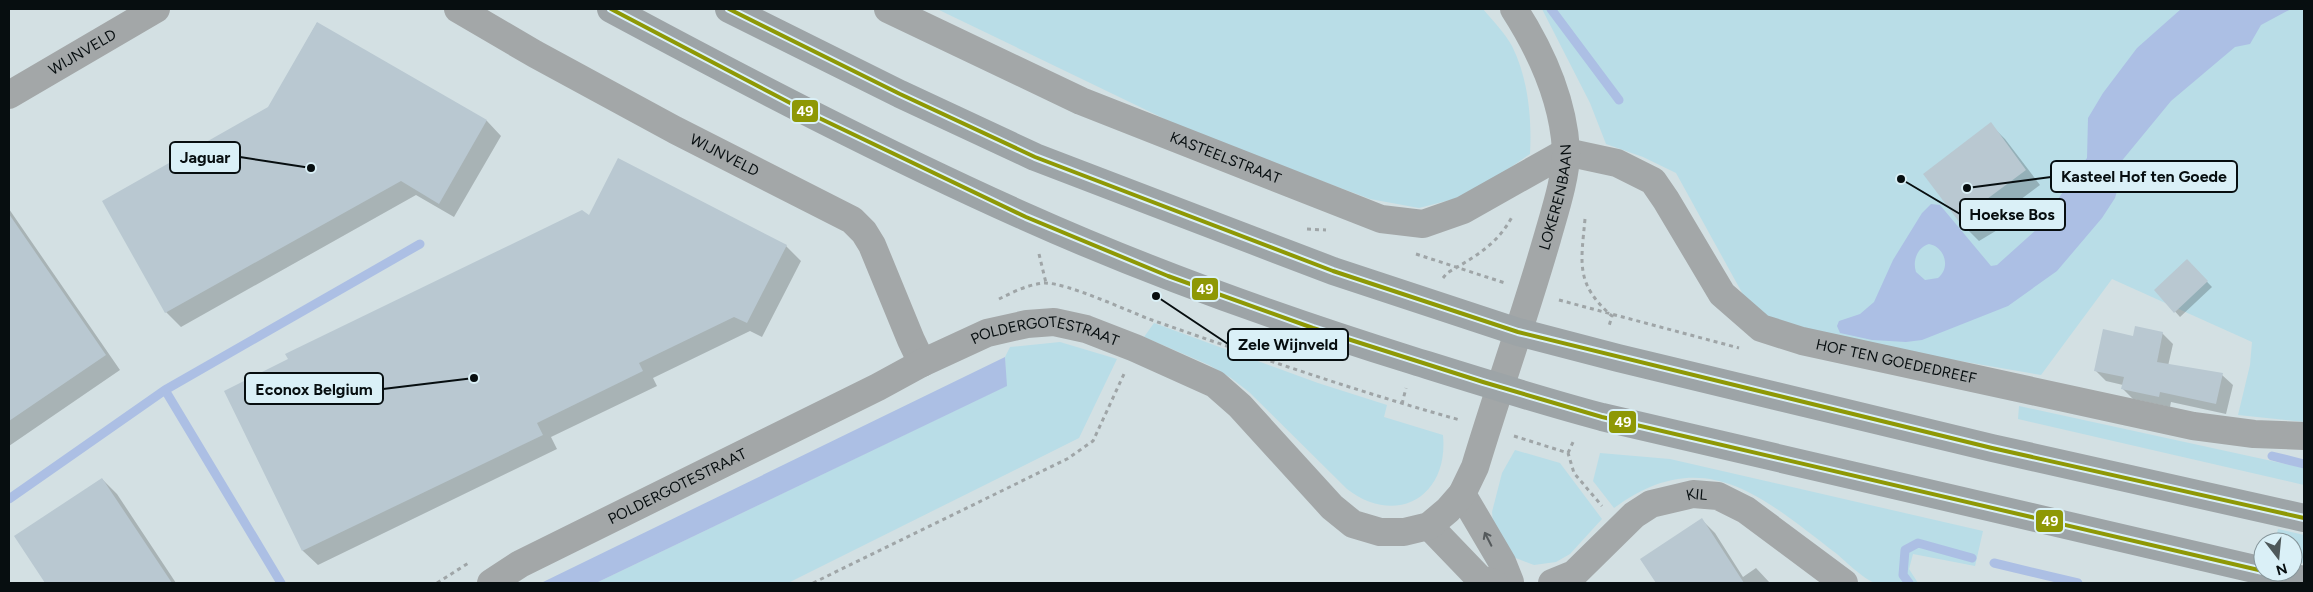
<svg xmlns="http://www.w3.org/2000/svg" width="2313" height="592" viewBox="0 0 2313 592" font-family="Figtree,sans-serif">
<rect width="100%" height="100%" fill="#d3e0e3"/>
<path fill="#b9dde7" d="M937 9H1483C1493 21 1505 33 1512 46 1528 78 1532 118 1530 154L1495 178 1454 199 1419 208 1370 199 1198 135Z
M1542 9H2304V422L2238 415 2250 365 2252 342 2112 279 2041 375 1937 357 1778 324 1751 309 1676 173 1643 157 1606 144 1590 103Z
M1154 323 1318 383 1387 405 1384 417 1443 435C1449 497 1396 527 1347 489L1249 392 1231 378 1209 365 1144 337Z
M1060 342 1117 359 1079 438 788 583H596L1006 386 1005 357 1010 347Z
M2019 406 2304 468V485L2018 419Z
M1515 450 1560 463 1602 519 1570 554 1556 562 1534 565 1513 557 1493 522 1492 512 1502 473Z
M1600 453 1670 459 1983 531 1975 566 1913 554 1909 569 1918 583C1905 583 1889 586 1876 583 1867 582 1845 561 1837 554 1763 498 1705 441 1614 508L1593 481Z
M2278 529 2304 535V563L2293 561V542H2275Z"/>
<path fill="#acbfe4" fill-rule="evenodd" d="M2181 9H2291L2261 25 2250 44 2235 47 2171 101 2120 163 2119 184 2115 198 2102 218 2057 271 2008 306 1922 340 1906 342 1872 340 1840 333 1837 326 1839 321 1860 314 1874 302 1893 260 1922 213 1931 204 1940 205 1991 266 1997 265 2037 229 2084 162 2087 158 2088 118 2103 93 2137 48ZM1929 244C1945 247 1951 268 1938 278L1925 280 1916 272C1912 260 1918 247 1929 244Z
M1005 357 1007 386 596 583H541Z"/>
<path fill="#0003" d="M317 23 487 121 501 136 454 217 416 195 181 327 166 312 104 201 269 108Z
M1990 124 2005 139 2040 185 1997 217 2004 226 1979 241 1964 226Z
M9 209 120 370 9 446Z
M589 216 786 246 801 261 762 337 750 331 653 378 657 386 551 437 557 449 318 565 303 551 226 391Z
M2187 261 2212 287 2180 317 2156 290Z
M2162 333 2173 344 2168 366 2222 375 2233 385 2226 414 2171 402 2170 407 2133 399 2122 388 2123 385 2106 381 2096 371 2134 337Z
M102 479 117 494 176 583H47L16 536Z
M1702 520 1715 533 1743 577 1756 568 1770 583H1658L1642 559Z"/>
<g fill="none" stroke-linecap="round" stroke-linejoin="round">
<path stroke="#acbfe4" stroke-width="9" d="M1551 9 1619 100
M165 390 281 583
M2272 456 2304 464
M9 499 165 390 420 244
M1994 563 2078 583
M1909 583 1903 575 1905 550 1918 543 1972 558"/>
</g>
<path fill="#b9c8d1" d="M317 22 487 120 439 204 401 181 165 313 102 201 268 107Z
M1991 122 2026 170 1983 202 1990 211 1963 227 1923 174Z
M618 158 787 245 747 323 734 317 639 363 643 371 537 423 543 435 302 551 224 391 288 359 285 354 582 210 589 215Z
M9 214 106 355 9 421Z
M2187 259 2208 281 2174 313 2154 290Z
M2135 326 2163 332 2157 362 2223 373 2216 404 2160 392 2159 397 2121 389 2124 377 2094 371 2103 329 2133 336Z
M102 478 172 583H45L14 536Z
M1702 518 1744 583H1656L1640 559Z"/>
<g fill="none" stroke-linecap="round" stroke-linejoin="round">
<path stroke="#9fa5a7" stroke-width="3" stroke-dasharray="4 4" stroke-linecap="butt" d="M1585 219C1581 263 1575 284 1612 316L1609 326
M1307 229 1326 230
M1039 254 1046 283
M1416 254 1505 283
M1443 278 1447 273C1473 258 1497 245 1512 217
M999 299C1013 292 1029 284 1045 283 1067 283 1126 310 1149 319 1252 355 1355 391 1460 420
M1559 300 1739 348
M1402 404 1406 388
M1514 436 1568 453 1574 473 1602 506
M1568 453 1574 440
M437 583 470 562
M813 583 1067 459 1093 441 1124 374"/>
<g stroke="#a3a7a8" stroke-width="28">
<path id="s1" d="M458 9 535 54 675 130 852 220 864 232 872 245 911 340 922 363"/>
<path id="s2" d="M888 9 1081 101 1381 219 1423 224 1463 210 1566 152"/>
<path id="s3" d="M9 95 156 9"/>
<path id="s4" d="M1566 152 1617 163 1653 181 1666 200 1722 294 1761 328 1802 341 2193 426 2254 434 2304 436"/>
<path d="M1462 494 1502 562 1510 582"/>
<path d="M1429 526 1480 579 1494 583"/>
<path id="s5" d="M491 583 520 564 878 387 922 363 987 333 1027 324 1054 322 1086 329 1135 348 1215 384 1240 406 1332 507 1353 524 1380 532H1404L1429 526 1448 510 1462 494 1475 467C1498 391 1525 315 1547 239 1554 214 1567 175 1566 150 1563 99 1541 51 1514 9"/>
<path id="s6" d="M1552 583 1574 574 1634 515 1651 504 1693 494 1718 496 1746 510 1844 583"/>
</g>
<path stroke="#9da4a7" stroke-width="28" d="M611 9C747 82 885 154 1026 217 1151 273 1280 319 1411 360 1475 380 1538 400 1602 417L2263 571
M729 9 900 94 1035 157 1333 271 1518 332 1618 358 1992 448 2304 518
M2268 572 2304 580"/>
<defs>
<path id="bus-1" d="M611 9 817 117 1026 217 1168 276 1313 328 1483 382 1602 417 2263 571
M729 9 900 94 1035 157 1333 271 1518 332 1992 448 2304 518"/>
</defs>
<use href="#bus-1" stroke="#daf0f7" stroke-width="8"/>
<use href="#bus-1" stroke="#8e9805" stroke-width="4"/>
</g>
<defs><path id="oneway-shaft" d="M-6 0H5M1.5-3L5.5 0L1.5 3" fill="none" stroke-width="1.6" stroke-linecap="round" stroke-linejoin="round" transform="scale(1.25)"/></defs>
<use stroke="#555a5c" href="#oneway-shaft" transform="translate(1488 539) rotate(-117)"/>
<g text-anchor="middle" stroke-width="4" stroke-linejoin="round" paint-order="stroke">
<g font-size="15" fill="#070e10" stroke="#daf0f7">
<text dy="5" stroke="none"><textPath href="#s3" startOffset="85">WIJNVELD</textPath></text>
<text dy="5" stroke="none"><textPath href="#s1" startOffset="304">WIJNVELD</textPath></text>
<text dy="5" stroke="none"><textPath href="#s2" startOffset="369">KASTEELSTRAAT</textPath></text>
<text dy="5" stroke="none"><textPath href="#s5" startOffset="1430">LOKERENBAAN</textPath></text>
<text dy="5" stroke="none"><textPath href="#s5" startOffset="615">POLDERGOTESTRAAT</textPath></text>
<text dy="5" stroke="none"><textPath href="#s4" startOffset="416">HOF TEN GOEDEDREEF</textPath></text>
<text dy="5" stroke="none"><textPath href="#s5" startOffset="210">POLDERGOTESTRAAT</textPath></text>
<text dy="5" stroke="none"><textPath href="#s6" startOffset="175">KIL</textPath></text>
</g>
</g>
<path fill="none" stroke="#070e10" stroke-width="2" d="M311 168L240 157M1967 188L2051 177M1901 179L1960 214M1156 296L1228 344M474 378L383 389"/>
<g fill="#070e10" stroke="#daf0f7" stroke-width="2">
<circle cx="311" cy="168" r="5"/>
<circle cx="1967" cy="188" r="5"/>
<circle cx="1901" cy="179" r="5"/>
<circle cx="1156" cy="296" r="5"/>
<circle cx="474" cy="378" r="5"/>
</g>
<g fill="#daf0f7" stroke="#070e10" stroke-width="2">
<rect x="170" y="142" width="70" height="31" rx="5"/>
<rect x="2051" y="161" width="186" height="31" rx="5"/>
<rect x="1960" y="199" width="105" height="31" rx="5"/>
<rect x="1228" y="329" width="120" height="31" rx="5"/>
<rect x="245" y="373" width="138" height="31" rx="5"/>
</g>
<g font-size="16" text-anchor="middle" font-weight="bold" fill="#070e10">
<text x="205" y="163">Jaguar</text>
<text x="2144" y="182">Kasteel Hof ten Goede</text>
<text x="2012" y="220">Hoekse Bos</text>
<text x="1288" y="350">Zele Wijnveld</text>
<text x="314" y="395">Econox Belgium</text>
</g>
<g stroke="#daf0f7" stroke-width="2">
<rect x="791" y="99" width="28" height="24" rx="5" fill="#8e9805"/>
<rect x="1191" y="277" width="28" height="24" rx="5" fill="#8e9805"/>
<rect x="1608" y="410" width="29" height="24" rx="5" fill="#8e9805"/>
<rect x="2035" y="509" width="29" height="24" rx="5" fill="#8e9805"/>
</g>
<g font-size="14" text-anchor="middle" font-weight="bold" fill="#fff">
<text x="805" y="116">49</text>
<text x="1205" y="294">49</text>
<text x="1623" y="427">49</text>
<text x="2050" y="526">49</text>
</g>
<rect width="2313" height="592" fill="none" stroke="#070e10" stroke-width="20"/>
<g transform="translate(2278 557) rotate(164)"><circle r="24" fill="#daf0f7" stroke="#86969b"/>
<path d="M0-4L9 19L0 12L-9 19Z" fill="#4e585a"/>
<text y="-8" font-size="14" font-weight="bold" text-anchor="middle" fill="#070e10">N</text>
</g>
</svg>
